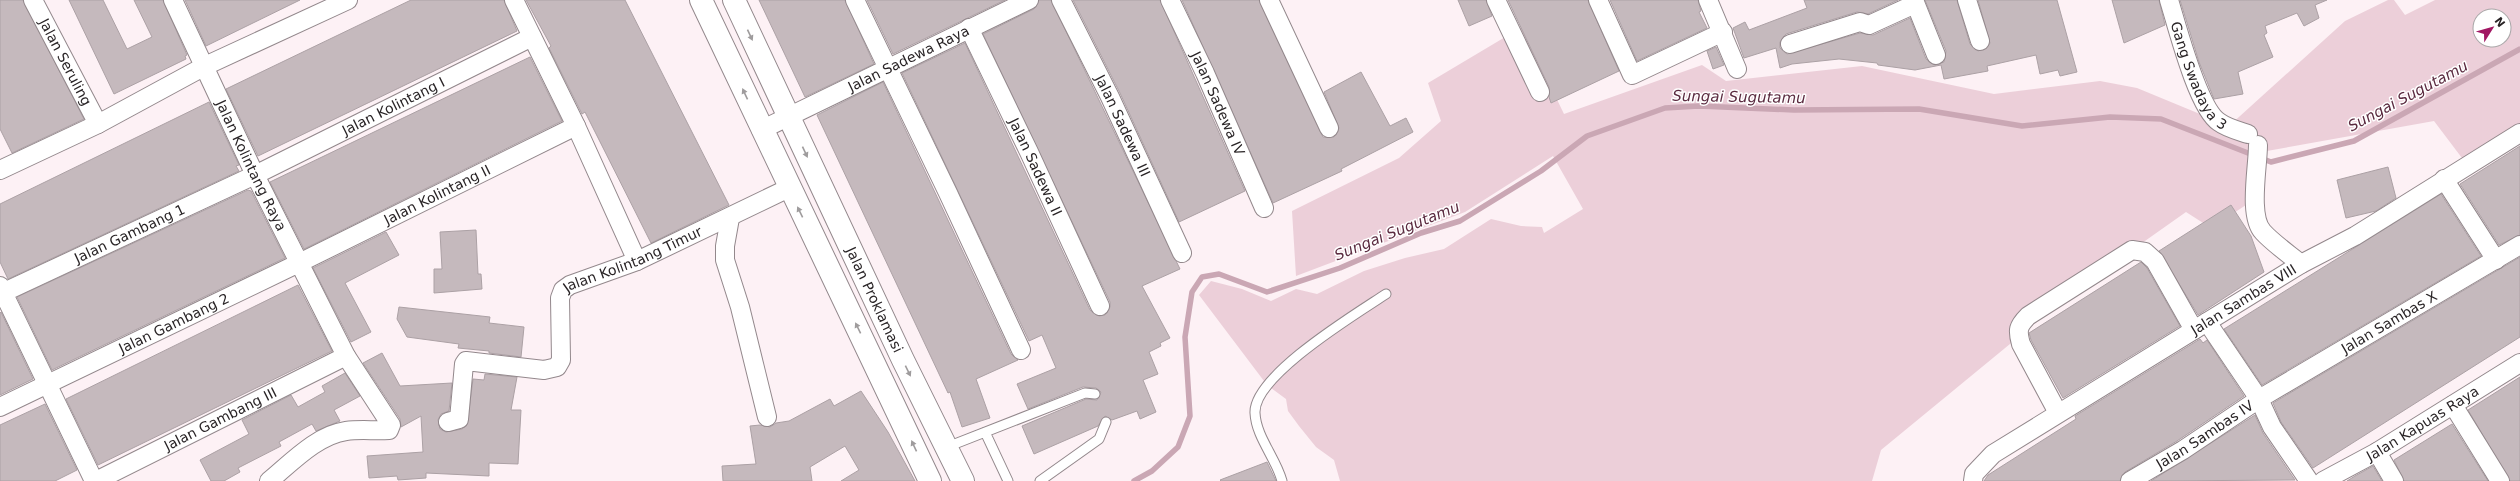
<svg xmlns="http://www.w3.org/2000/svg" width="2520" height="481" viewBox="0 0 2520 481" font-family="'DejaVu Sans',sans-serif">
<rect width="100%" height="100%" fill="#fdf1f5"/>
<path fill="#eccfd9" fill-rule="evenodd" d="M2388 0H2394L2405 15 2435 0H2520V123L2465 162 2434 121 2267 151 2249 203 2211 228 2186 212 2077 289 1881 450 1872 481H1340L1334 460 1316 447 1299 426 1288 411 1286 399 1267 385 1199 295 1211 281 1242 289 1271 301 1296 289 1317 294 1364 271 1405 258 1444 249 1491 219 1521 226 1542 227 1544 233 1583 209 1553 156 1465 212 1296 276 1292 211 1399 158 1441 121 1428 83 1522 27 1564 114 1702 65 1726 81 1862 66 1994 94 2100 81 2137 88 2229 126 2345 21ZM2480 16H2504V40H2480Z"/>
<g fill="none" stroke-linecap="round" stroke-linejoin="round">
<path stroke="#caa7b4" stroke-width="5.5" d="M1134 481 1152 471 1178 447 1190 416 1185 337 1192 292 1202 277 1219 274 1267 292 1340 268 1421 233 1460 221 1541 171 1587 136 1665 108 1699 106 1794 110 1919 109 2022 126 2110 117 2161 119 2271 162 2354 141 2520 49"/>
</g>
<path fill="#c5b9bd" stroke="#aca1a5" d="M0 0H23L84 119 12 153 0 129Z
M69 0H103L127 49 152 37 134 0H163L187 55 185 56 186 59 114 94Z
M185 0H300L206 46Z
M411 0H504L517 31 258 156 226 89Z
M526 0H625L729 205 651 243 585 112 582 114 549 48 551 46Z
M759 0H845L874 64 805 97Z
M867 0H1005L893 54Z
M1039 0H1051L1180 269 1142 286 1170 338 1160 343 1161 346 1149 352 1158 374 1143 380 1156 412 1140 419 1137 411 1112 420 1105 416 1098 426 1034 454 1022 426 1086 399 1097 400 1101 392 1096 388 1083 387 1028 409 1017 384 1056 368 1042 335 1029 341 902 73 965 43 1090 310 1099 316 1105 315 1110 307V302L983 34 1034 9Z
M1073 0H1160L1245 191 1179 222 1120 93Z
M1182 0H1259L1323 137H1334L1339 128 1324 92 1361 72 1390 126 1406 118 1413 132 1341 169 1342 171 1273 203Z
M1458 0H1486L1492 16 1469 26Z
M1508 0H1588L1619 71 1551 103 1549 97V87Z
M1610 0H1698L1701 11 1699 12 1707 28 1637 61Z
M1804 0H1898L1868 14 1857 12 1786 34 1780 42V48L1787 54 1860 33 1873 35 1910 18 1926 59 1935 65 1944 62 1946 51 1925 0H1957L1970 44 1978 51 1987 48 1990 43 1978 0H2057L2077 72 2060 76 2058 70 2040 74 2036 55 1987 66 1988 71 1944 79 1941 65 1915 70 1878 65 1877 63 1839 59 1792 64 1780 68 1776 48 1744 58 1733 28 1745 22 1749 30 1807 8Z
M2112 0H2159L2165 25 2124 43Z
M2180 0H2327L2315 5 2319 18 2304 26 2297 13 2265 26 2267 33 2264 35 2273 57 2238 72 2243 94 2214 99 2199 62Z
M1716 47 1724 65 1713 69 1707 51Z
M530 57 562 121 304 249 270 182Z
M883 82 1011 354 1018 360 976 379 990 418 962 427 950 392 948 393 817 115Z
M209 102 239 165 236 166 239 171 8 279 0 262V204Z
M2520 146V235L2499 245 2460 184Z
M2388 167 2396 198 2376 211 2346 218 2337 180Z
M248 190 251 191 285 258 52 370 17 297Z
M2441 194 2481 256 2262 385 2224 329Z
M2231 205 2251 236 2264 272 2198 315 2159 251Z
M476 230 478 274H481L482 289 434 293V269H442L440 232Z
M386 232 399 255 345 283 371 332 351 342 313 268Z
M2520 257V337L2313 468 2281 422 2273 403Z
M2141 262 2147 268 2180 326 2063 398 2031 340 2029 333Z
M298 285 332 351 98 465 66 399Z
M399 307 490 317 489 323 524 327 521 357 489 353V351L458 348 459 344 407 337 397 319Z
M1 312 33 379 0 395V313Z
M2200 339 2203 343 2207 340 2244 396 2177 441 2125 472 2120 481H1984L1988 475 2076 419 2075 416Z
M382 353 400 386 452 383 449 411 441 414 438 420 440 429 446 432 462 429 467 425 473 379 484 380 485 374 517 377 511 410H521L518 464 489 463V476L426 473V478L398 480 397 476 369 478 367 456 423 452 421 416 401 427 400 419 363 363Z
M345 373 360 396 334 410 340 421 316 431 312 424 279 442 281 446 238 468 240 472 224 481H211L200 460 249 434 242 420 291 395 298 407 325 392 322 386Z
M2520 377V481H2510L2468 410Z
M861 391 888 432 915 481H841L859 470 845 446 810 467 812 481H723L722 466 756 464 750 426 760 425 770 427 776 423 789 421 830 399 834 406Z
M45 404 77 470 55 481H0V425Z
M2255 415 2263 433 2295 480 2151 481Z
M2452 424 2488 481H2404L2394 460Z
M1267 462 1276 481H1221L1220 480Z
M2373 466 2382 481H2347L2355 476Z"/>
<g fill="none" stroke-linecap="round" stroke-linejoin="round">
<defs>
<path id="lane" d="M985 432 1008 481
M947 447 1085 393 1095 394
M1040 481 1099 439 1106 422
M1282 481C1276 458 1256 437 1255 413 1253 376 1356 314 1386 294"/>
<g id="street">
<path id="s1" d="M33 0 98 124"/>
<path id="s2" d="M173 0 255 175 346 356 391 425 389 430C375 431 360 429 346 431 317 435 291 463 269 481"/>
<path d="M514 0 576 126 637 261"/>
<path d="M855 0 948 193 1021 350"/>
<path id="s3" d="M1061 0 1110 97 1182 253"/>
<path id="s4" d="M1170 0 1205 73 1264 208"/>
<path d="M1269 0 1329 128"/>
<path d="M1496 0 1540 92"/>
<path d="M1598 0 1632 75 1723 32"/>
<path d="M1708 0 1737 69"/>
<path d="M1914 0 1936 55"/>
<path d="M1967 0 1980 41"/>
<path id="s5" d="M2169 0C2177 26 2198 109 2219 122 2227 128 2239 131 2248 134"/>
<path id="s6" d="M969 28 1029 152 1100 306"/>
<path d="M1790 44 1860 22 1869 25 1915 4"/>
<path id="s7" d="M761 130 1029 0"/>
<path d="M2258 145C2258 167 2248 216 2263 232 2274 244 2289 254 2301 264"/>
<path d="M0 170 98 124 205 66 348 0"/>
<path d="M2444 179 2496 260"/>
<path d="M730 218 725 246V260L740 307 767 417"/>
<path d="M0 286 94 481"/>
<path id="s8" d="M0 294 255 175 532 37"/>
<path d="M2207 322 2259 399 2272 427 2309 481"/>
<path d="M2453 405 2500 481"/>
<path id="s9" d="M0 407 299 263 576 126"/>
<path d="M2058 413 2021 344C2017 330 2018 326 2028 316L2132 250 2145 252 2155 261 2194 330"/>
<path id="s10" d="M448 422 459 419 464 364 466 361 544 370 557 367 561 360 560 298 563 290 570 285 637 261 789 188"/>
<path d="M2377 452 2394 481"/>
<path id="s11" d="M96 481 346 356"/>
<path id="s12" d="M1973 481 1974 474 1993 454 2301 264 2355 236 2520 133"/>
<path id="s13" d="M2130 481 2183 450 2259 399 2520 245"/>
<path id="s14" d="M2323 481 2377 452 2520 363"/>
</g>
<g id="secondary">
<path d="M701 0 930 481"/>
<path id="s15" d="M734 0 903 360 963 481"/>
</g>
</defs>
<use href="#lane" stroke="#93888c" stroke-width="11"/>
<use href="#street" stroke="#93888c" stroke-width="20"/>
<use href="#secondary" stroke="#93888c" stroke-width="24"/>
<use href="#lane" stroke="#fff" stroke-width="9"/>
<use href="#street" stroke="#fff" stroke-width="18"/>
<use href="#secondary" stroke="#fff" stroke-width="22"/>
</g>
<defs><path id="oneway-solid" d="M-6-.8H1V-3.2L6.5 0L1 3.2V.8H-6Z"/></defs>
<g fill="#9f9c9d">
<use href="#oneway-solid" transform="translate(750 35) rotate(65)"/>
<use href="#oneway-solid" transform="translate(745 94) rotate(-115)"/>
<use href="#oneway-solid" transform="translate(805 152) rotate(65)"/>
<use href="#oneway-solid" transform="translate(800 212) rotate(-116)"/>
<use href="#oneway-solid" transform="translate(858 328) rotate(-116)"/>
<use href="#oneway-solid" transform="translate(908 371) rotate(64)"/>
<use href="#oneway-solid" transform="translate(914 446) rotate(-115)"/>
</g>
<g text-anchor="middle" stroke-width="3" stroke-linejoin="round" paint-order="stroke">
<g font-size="14" fill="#292426" stroke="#fff">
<text dy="5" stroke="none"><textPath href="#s7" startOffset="164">Jalan Sadewa Raya</textPath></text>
<text dy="5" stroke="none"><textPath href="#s1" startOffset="70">Jalan Seruling</textPath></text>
<text dy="5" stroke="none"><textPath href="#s5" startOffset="82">Gang Swadaya 3</textPath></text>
<text dy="5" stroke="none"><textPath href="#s4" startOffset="114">Jalan Sadewa IV</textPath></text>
<text dy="5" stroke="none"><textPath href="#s8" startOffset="436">Jalan Kolintang I</textPath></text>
<text dy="5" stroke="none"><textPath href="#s3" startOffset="140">Jalan Sadewa III</textPath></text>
<text dy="5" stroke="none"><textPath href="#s2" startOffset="183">Jalan Kolintang Raya</textPath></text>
<text dy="5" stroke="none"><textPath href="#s6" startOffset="154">Jalan Sadewa II</textPath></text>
<text dy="5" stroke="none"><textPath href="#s9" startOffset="486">Jalan Kolintang II</textPath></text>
<text dy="5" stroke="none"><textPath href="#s8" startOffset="143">Jalan Gambang 1</textPath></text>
<text dy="5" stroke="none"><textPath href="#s10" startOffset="317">Jalan Kolintang Timur</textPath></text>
<text dy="5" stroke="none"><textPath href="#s12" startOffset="329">Jalan Sambas VIII</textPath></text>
<text dy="5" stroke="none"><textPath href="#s15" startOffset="331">Jalan Proklamasi</textPath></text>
<text dy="5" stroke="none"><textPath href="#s13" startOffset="304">Jalan Sambas X</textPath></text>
<text dy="5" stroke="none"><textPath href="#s9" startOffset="193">Jalan Gambang 2</textPath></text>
<text dy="5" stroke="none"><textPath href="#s11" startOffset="139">Jalan Gambang III</textPath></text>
<text dy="5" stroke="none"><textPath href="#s14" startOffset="115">Jalan Kapuas Raya</textPath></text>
<text dy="5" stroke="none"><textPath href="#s13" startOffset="88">Jalan Sambas IV</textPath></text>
</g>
<g font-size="15" font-style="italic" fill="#5b2b40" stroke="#fff">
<text transform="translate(2408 96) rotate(-28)" y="5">Sungai Sugutamu</text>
<text transform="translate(1739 97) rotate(1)" y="5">Sungai Sugutamu</text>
<text transform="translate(1397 231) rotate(-22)" y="5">Sungai Sugutamu</text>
</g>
</g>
<g transform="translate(2492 28) rotate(53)"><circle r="19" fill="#ffffff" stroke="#a9a7a8"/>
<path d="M0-3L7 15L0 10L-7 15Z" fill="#a11763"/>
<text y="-6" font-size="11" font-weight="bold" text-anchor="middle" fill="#292426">N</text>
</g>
</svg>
